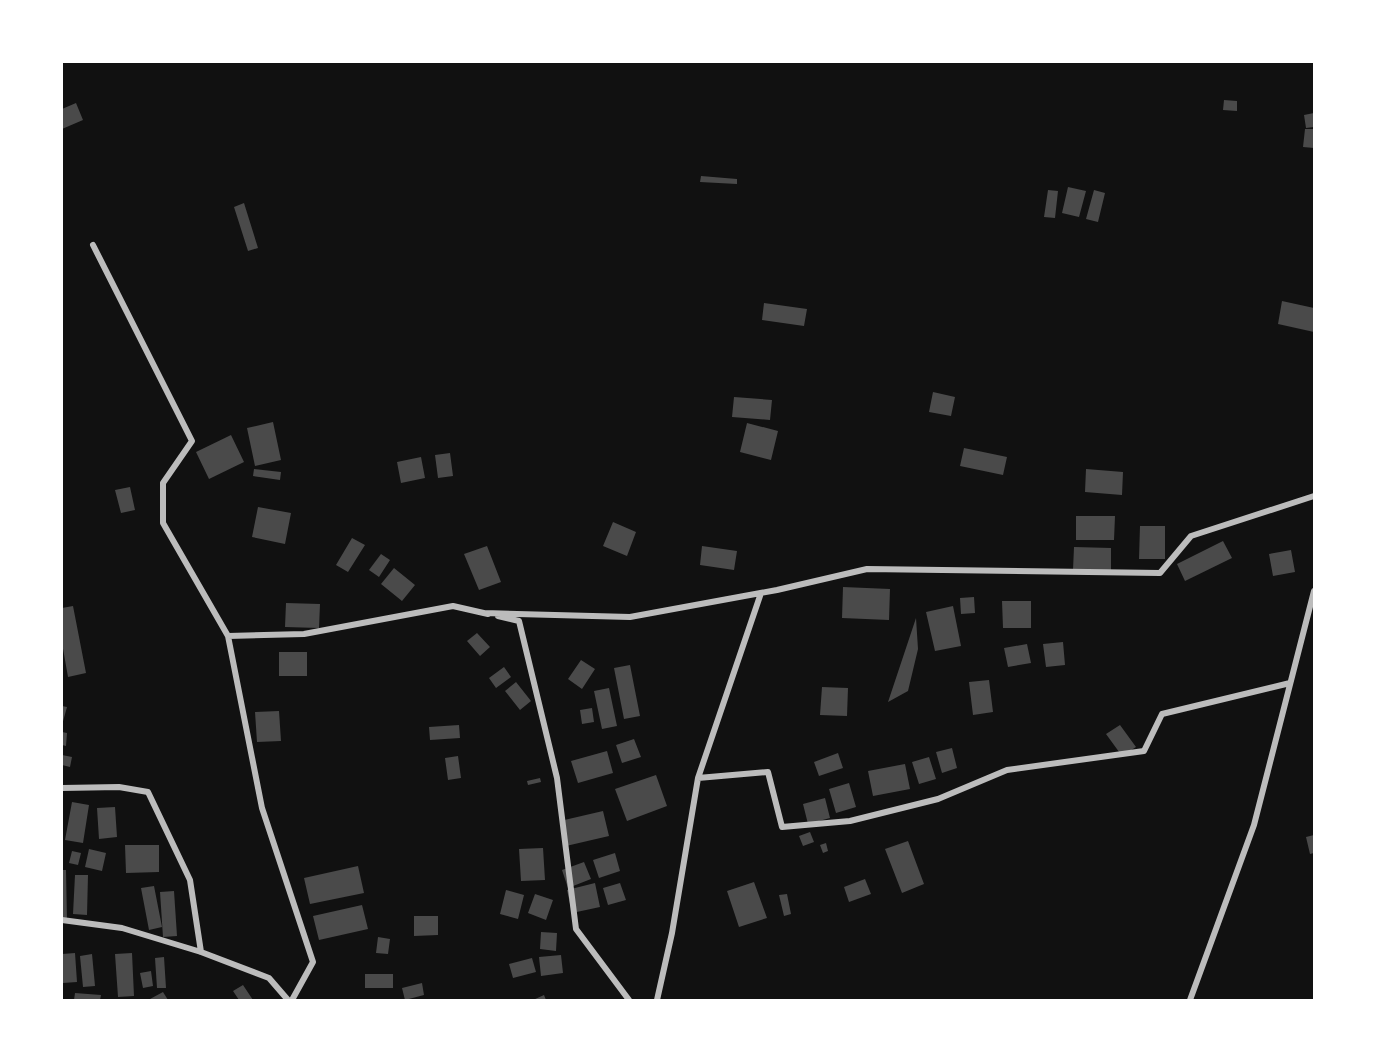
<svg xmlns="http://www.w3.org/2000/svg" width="1376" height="1062" viewBox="0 0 1376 1062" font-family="'DejaVu Sans',sans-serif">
<rect width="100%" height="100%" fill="#111"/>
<path fill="#4a4a4a" d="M1224 100 1237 101V111L1223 110Z
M76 103 83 120 62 129V109Z
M1314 113V127L1306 128 1304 115Z
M1305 129H1314V148L1303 147Z
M701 176 737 179V184L700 182Z
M1068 187 1086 191 1079 217 1062 213Z
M1048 190 1058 191 1055 218 1044 217Z
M1094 190 1105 193 1098 222 1086 219Z
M244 203 258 248 248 251 234 207Z
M1282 301 1314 308V332L1278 324Z
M764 303 807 309 804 326 762 320Z
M933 392 955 397 951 416 929 412Z
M734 397 772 400 770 420 732 417Z
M273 422 281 460 255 466 247 428Z
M747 423 778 431 771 460 740 452Z
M231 435 244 462 209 479 196 452Z
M964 448 1007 457 1003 475 960 466Z
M450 453 453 476 438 478 435 455Z
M421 457 425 478 401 483 397 462Z
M254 469 281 472 280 480 253 476Z
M1086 469 1123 472 1122 495 1085 492Z
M130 487 135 510 121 513 115 490Z
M258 507 291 513 285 544 252 537Z
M1076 516H1115L1114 540H1076Z
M613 522 636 532 627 556 603 546Z
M1140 526H1165V559H1139Z
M352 538 365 545 348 572 336 565Z
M1223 541 1232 558 1185 581 1177 564Z
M487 546 501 582 479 590 464 554Z
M702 546 737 551 734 570 700 565Z
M1074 547 1111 548V571L1073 570Z
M1291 550 1295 572 1273 576 1269 554Z
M381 554 390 560 379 577 369 570Z
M394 568 415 585 402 601 381 584Z
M843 587 890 589 889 620 842 618Z
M974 597 975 613 961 614 960 598Z
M1002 601H1031V628H1003Z
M286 603 320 604 319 628 285 627Z
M73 606 86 673 68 677 62 643V608Z
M953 606 961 646 935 651 926 612Z
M916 618 918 649 908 691 888 702Z
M477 633 490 647 480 656 467 641Z
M1063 642 1065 665 1046 667 1043 644Z
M1027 644 1031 663 1008 667 1004 648Z
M279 652H307V676H279Z
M581 660 595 669 582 689 568 679Z
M630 665 640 716 624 719 614 668Z
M504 667 511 677 496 688 489 678Z
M989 680 993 712 973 715 969 682Z
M516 682 531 701 520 710 505 691Z
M822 687 848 688 847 716 820 715Z
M609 688 617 726 602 729 594 691Z
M62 706 67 707 62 725Z
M592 708 594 722 582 724 580 710Z
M279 711 281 741 257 742 255 712Z
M459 725 460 738 430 740 429 727Z
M1120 725 1136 747 1122 756 1106 734Z
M62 732 67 733 66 746 62 745Z
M634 739 641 757 622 763 616 745Z
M952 748 957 768 942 773 936 752Z
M607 751 613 773 578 783 571 761Z
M838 753 843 768 819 776 814 762Z
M62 755 72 757 70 767 62 765Z
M458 756 461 778 448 780 445 758Z
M929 757 936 779 919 784 912 762Z
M905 764 910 789 873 796 868 771Z
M656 775 667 806 627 821 615 789Z
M540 778 541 782 528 785 527 781Z
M849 783 856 807 836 813 829 789Z
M825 798 830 818 808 824 803 804Z
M72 802 89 805 83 843 65 840Z
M115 807 117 837 99 839 97 808Z
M603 811 609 836 566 846 560 821Z
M810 832 814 842 803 846 799 836Z
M1314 835V853L1310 854 1306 837Z
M908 841 924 884 902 893 885 849Z
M826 843 828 851 823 853 820 845Z
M125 845H159V872L126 873Z
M543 848 545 880 521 881 519 849Z
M89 849 106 853 102 871 85 867Z
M72 851 81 853 78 865 69 863Z
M615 853 620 871 599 878 593 860Z
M584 862 591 879 568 888 562 870Z
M358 866 364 893 310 904 304 878Z
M62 870H66L67 922H62Z
M75 875H88L87 915 73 914Z
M865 879 871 894 849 902 844 887Z
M754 882 767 918 739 927 727 891Z
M595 883 600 907 572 913 567 890Z
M620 883 626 900 608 905 603 888Z
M154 886 162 927 149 930 141 888Z
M506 890 524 895 518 919 500 914Z
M174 891 177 936 163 937 160 892Z
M535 894 553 900 546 920 528 913Z
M787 894 791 914 784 916 779 895Z
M362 905 368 929 319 940 313 916Z
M414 916H438V935L414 936Z
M541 932 557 933 556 951 540 949Z
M378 937 390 939 388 954 376 953Z
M75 953 77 982 63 983 62 954Z
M132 953 134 996 118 997 115 954Z
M92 954 95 986 83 987 80 956Z
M561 955 563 973 541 976 539 957Z
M164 957 166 988H157L155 958Z
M532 958 536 972 513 978 509 964Z
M151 971 153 986 143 988 140 973Z
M365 974H393V988H365Z
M422 983 424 995 405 1000 402 988Z
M243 985 253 1000H239L233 991Z
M163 992 168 1000H151L150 999Z
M75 993 101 995 100 1000H74Z
M544 995 546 1000H533Z"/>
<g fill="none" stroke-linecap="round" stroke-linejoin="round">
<path stroke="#bcbcbc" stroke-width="6" d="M93 245 192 441 163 483V523L228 636 262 808 313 962 292 1000
M484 613 630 617 777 590 867 569 1160 573 1191 536 1314 496
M498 616 519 621 557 778 576 929 629 1000
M228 636 304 634 453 606 488 614
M698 778 761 593
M62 788 119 787 148 792 190 880 201 952
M62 920 122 928 201 952 269 978 288 1000
M657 1000 672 933 698 778 768 772 782 827 850 821 938 799 1007 770 1144 751 1162 714 1290 683
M1190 1000 1254 825 1314 591"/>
</g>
<rect width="1376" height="1062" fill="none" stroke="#ffffff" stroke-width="126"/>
</svg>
